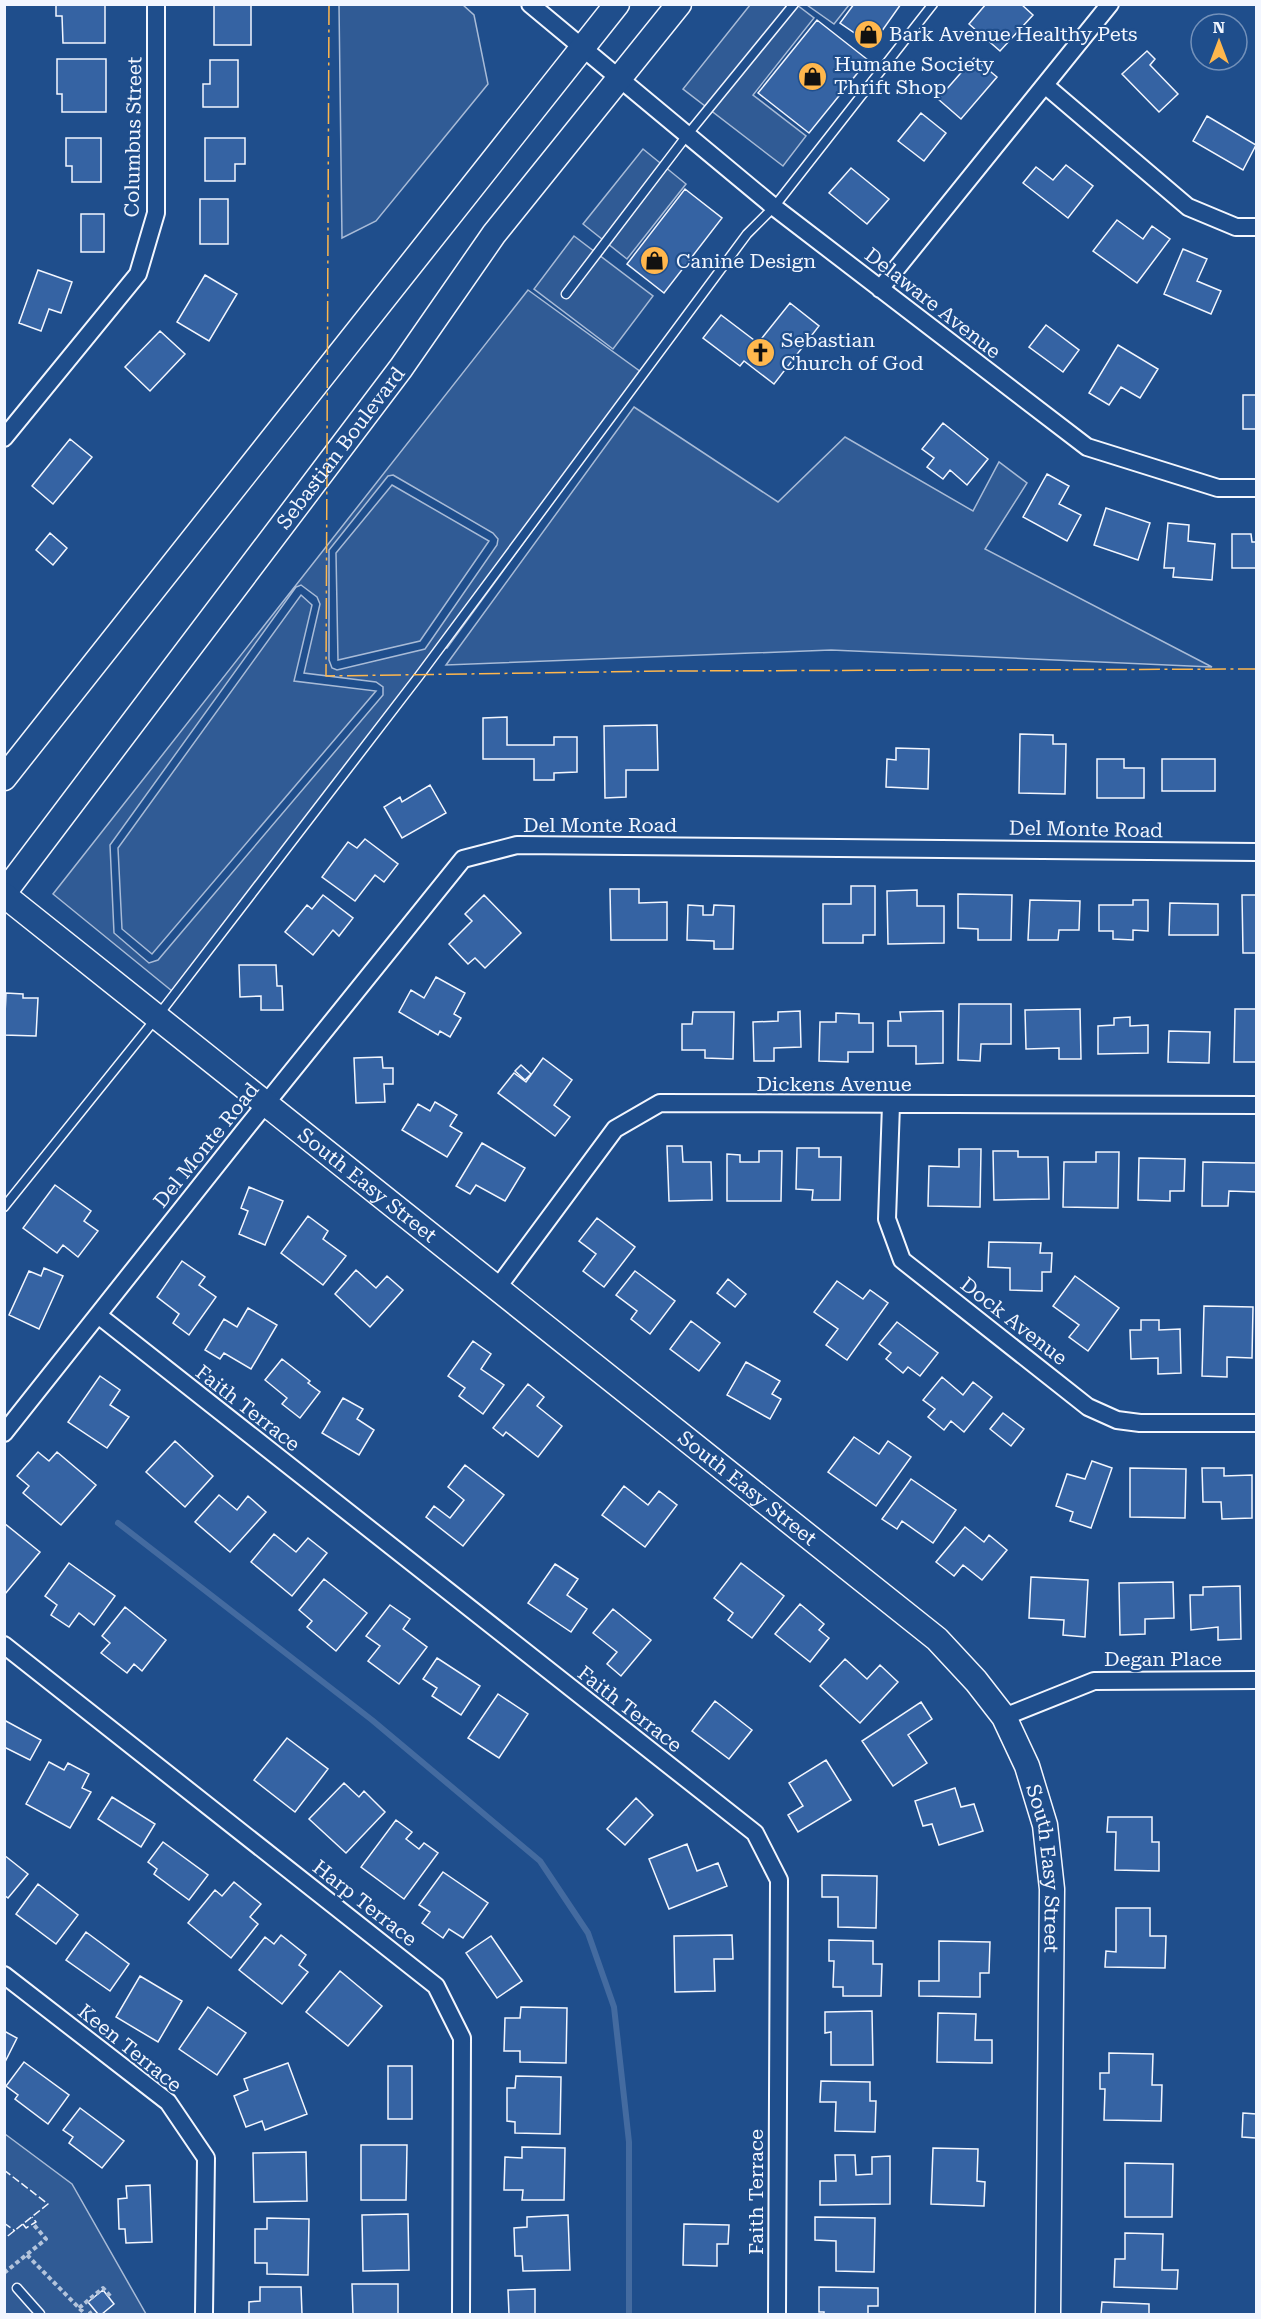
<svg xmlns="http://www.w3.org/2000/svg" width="1261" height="2319" viewBox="0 0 1261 2319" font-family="'Roboto Serif',serif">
<rect width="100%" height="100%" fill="#1f4e8c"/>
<path fill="#305b95" stroke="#a8bbd7" stroke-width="1.5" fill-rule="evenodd" d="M339 5H463L474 15 488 84 376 221 342 238Z
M750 5H797L814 18 753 95 806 136 783 166 683 89Z
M807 5H849L834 24Z
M643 149 686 184 627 259 583 224Z
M574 236 653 296 613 349 534 289Z
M528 290 641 372 624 405 447 648H441L172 991 53 894ZM393 475 493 533 498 539 497 545 425 649 337 670 332 668 329 660V550L388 476ZM301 585 317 597 320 604 304 673 376 682 383 687V695L158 960 149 963 114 933 110 845 296 587Z
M634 407 778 502 845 437 973 511 999 462 1027 483 985 549 1212 667 831 650 446 665Z
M392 485 489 541 420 641 338 660 336 553Z
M301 595 312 605 294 681 376 691 152 954 122 929 118 848Z
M5 2134 72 2184 146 2314H5Z"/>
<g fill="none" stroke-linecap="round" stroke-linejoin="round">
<path stroke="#446ba0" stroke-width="6" d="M118 1523 372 1720 540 1861 588 1933 614 2007 629 2142V2314"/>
</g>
<path fill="#3563a3" stroke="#f2f6ff" stroke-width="1.5" d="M56 4H105V43H63L62 16H56Z
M214 4H251V45H214Z
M854 4H901L872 45 840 23Z
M986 4H1021L1033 15 1000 51 969 24Z
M817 20 868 60 809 133 758 93Z
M1147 51 1155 59 1150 65 1178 94 1159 112 1122 74Z
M974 58 997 77 961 119 938 99Z
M57 59H106V112H62V94H57Z
M210 60H238V107H203V84H210Z
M921 113 946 133 924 161 898 141Z
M1207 116 1256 145 1243 170 1193 141Z
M66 138H101V182H72V166H66Z
M205 138H245V164H235V181H205Z
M1066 165 1093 186 1068 218 1023 183 1036 167 1053 180Z
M851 168 889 199 867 224 829 193Z
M685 189 722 218 664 293 627 264Z
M200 199H228V244H200Z
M81 214H104V252H81Z
M1117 220 1143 239 1152 226 1170 239 1137 283 1093 251Z
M1183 249 1207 259 1197 281 1221 291 1211 314 1164 294Z
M38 270 72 282 61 313 49 309 41 331 19 323Z
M205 275 237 294 209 341 177 322Z
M790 303 819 326 774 384 744 361 740 366 703 338 721 315 758 343Z
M1046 325 1079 350 1063 372 1029 347Z
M160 331 185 354 150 391 125 367Z
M1118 345 1158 369 1140 398 1121 387 1109 405 1089 393Z
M1243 395H1256V429H1243Z
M943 423 988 459 967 485 950 470 943 479 927 467 934 458 922 449Z
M70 439 92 457 53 504 32 486Z
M1047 474 1069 486 1059 504 1081 515 1067 541 1023 517Z
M1106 508 1150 523 1138 560 1094 545Z
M1168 523 1189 525 1188 541 1215 544 1212 580 1173 577 1174 568H1164Z
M50 533 67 548 53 565 36 550Z
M1232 534H1251L1252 542H1256V568H1232Z
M507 717V745H554V737H577V772L554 773V780H534V759H483V718Z
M657 725 658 770H626V797L605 798 604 726Z
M1020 734 1053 735V744H1066L1065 794 1019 793Z
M896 748 929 749 928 789 886 787 887 759 896 760Z
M1097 759H1124V768H1144V798H1097Z
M1162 759H1215V791H1162Z
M430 785 446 813 402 838 384 807 400 797 402 802Z
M365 839 398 864 384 882 375 875 355 901 322 877 348 842 357 848Z
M851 886H875V935H863V943H823V904H851Z
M610 889H639V903L667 902V940H611Z
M917 890V906H944V943L888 944 887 891Z
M958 894 1012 895 1011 940H978V929L958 928Z
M323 895 353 918 339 936 333 930 313 955 285 932 307 905 312 909Z
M484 895 521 933 485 968 475 958 468 964 449 944 472 921 465 914Z
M1242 895H1256V953H1243Z
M1030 900 1080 901 1079 930H1059L1058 940H1028Z
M1133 900H1148V931L1133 930V940L1113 939V931H1099V905H1133Z
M1170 903 1218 904V935H1169Z
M688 905 703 906V915H713L714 905 734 906 733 949H714V941L687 940Z
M239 965H276L277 986H282L283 1010H261V996L240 997Z
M436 977 465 993 454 1014 461 1018 450 1037 440 1031 438 1035 399 1012 411 990 424 998Z
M6 993 23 994V998H38L36 1036 4 1035Z
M959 1004H1011V1044H981L980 1061 958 1060Z
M1080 1009 1081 1059H1059V1048L1026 1049 1025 1010Z
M1235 1009H1256V1062H1234Z
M800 1011 801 1047 774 1048V1061H754L753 1022 778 1021V1012Z
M943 1011V1063L916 1064V1046H888V1021H901L900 1012Z
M693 1012H734L733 1059 705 1058V1050H682V1024H692Z
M836 1013 859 1014V1023H873V1052H848V1062L819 1061 820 1022H836Z
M1130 1017V1026L1148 1025V1053L1098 1054V1026L1114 1025V1018Z
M1169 1031 1210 1032 1209 1063 1168 1062Z
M382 1057 383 1068H393V1084H384L385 1102 356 1103 354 1058Z
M543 1058 572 1080 554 1105 570 1117 555 1136 498 1093 514 1073 526 1082Z
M521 1065 531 1074 525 1080 515 1071Z
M435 1102 457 1115 450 1126 462 1133 447 1157 402 1130 418 1104 430 1111Z
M482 1143 525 1168 505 1201 476 1185 470 1194 456 1186Z
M667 1146H682L683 1162H711L712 1200 669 1201Z
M797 1148H819V1157H841L840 1200H812L813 1190 796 1189Z
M959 1149H981L980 1207 928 1206 929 1166 959 1167Z
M759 1151H782L781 1201H727V1154L740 1155V1162H759Z
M993 1151H1018V1157H1048L1049 1199 994 1200Z
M1096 1152H1119L1118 1208 1063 1207 1064 1162H1096Z
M1139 1158 1185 1159 1184 1191H1170V1201L1138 1200Z
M1203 1162 1256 1163V1192L1229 1191 1228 1206H1202Z
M55 1185 91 1211 84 1221 98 1231 78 1257 63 1245 57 1253 23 1228Z
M249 1187 283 1201 265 1245 239 1234 248 1211 241 1208Z
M308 1216 328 1231 323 1239 346 1256 323 1285 281 1253Z
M597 1218 635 1247 604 1287 583 1271 596 1254 579 1241Z
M989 1242 1041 1243 1040 1253H1052L1051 1272H1042V1291L1010 1290V1268L988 1267Z
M182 1261 205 1277 199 1285 216 1297 189 1335 173 1323 179 1314 157 1297Z
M44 1268 63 1276 39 1329 9 1315 29 1271 41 1276Z
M356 1270 376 1288 387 1276 403 1290 370 1327 335 1294Z
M635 1271 675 1301 650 1334 631 1319 637 1311 616 1295Z
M1075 1276 1119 1308 1088 1351 1069 1337 1079 1325 1053 1306Z
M728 1279 746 1294 735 1307 717 1293Z
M837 1281 863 1299 870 1290 888 1303 847 1360 826 1345 838 1329 814 1312Z
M1204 1306 1253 1307 1252 1358 1227 1357V1377L1202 1376Z
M248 1308 277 1325 251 1369 224 1353 220 1359 205 1350 224 1319 237 1327Z
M1141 1320H1159V1330L1180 1329 1181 1373 1158 1374V1358L1131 1359 1130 1330H1141Z
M691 1321 720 1343 699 1371 670 1349Z
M897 1322 938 1353 920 1376 908 1367 903 1373 886 1359 891 1353 879 1344Z
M473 1341 491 1354 481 1369 504 1385 483 1414 459 1396 465 1388 448 1376Z
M282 1359 310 1381 308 1383 320 1392 300 1418 282 1404 287 1398 265 1380Z
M746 1362 780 1381 772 1394 781 1399 770 1419 727 1395Z
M100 1376 120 1390 110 1405 129 1417 107 1448 68 1422Z
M942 1377 963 1395 973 1382 992 1397 964 1432 951 1421 944 1430 928 1417 935 1409 923 1400Z
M528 1384 544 1397 537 1406 562 1426 538 1457 506 1432 503 1436 493 1428Z
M343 1398 363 1409 357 1419 374 1430 359 1455 322 1433Z
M1003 1413 1024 1429 1011 1446 990 1429Z
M854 1437 879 1454 888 1441 911 1457 876 1506 828 1472Z
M175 1441 213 1476 185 1507 146 1472Z
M38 1452 49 1461 57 1452 96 1485 61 1525 23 1493 29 1486 17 1476Z
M1092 1461 1112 1468 1091 1528 1070 1521 1073 1512 1056 1506 1067 1474 1085 1479Z
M465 1465 504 1495 463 1546 426 1517 434 1506 450 1518 464 1500 448 1487Z
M1130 1468 1186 1469 1185 1518 1130 1517Z
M1202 1468H1224V1476L1252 1475V1518L1222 1519 1221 1502H1203Z
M911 1479 956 1510 933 1543 902 1521 897 1529 882 1519Z
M624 1486 648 1505 659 1491 677 1505 645 1547 602 1515Z
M219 1495 237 1510 248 1496 266 1512 230 1552 195 1522Z
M4 1523 40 1552 5 1594H4Z
M965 1527 984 1542 989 1535 1007 1550 982 1580 963 1565 954 1576 936 1562Z
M274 1534 296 1552 308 1538 327 1553 292 1596 251 1562Z
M69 1563 115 1596 94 1625 79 1613 69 1627 51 1615 57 1605 45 1596Z
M741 1563 784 1596 752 1638 728 1620 733 1613 714 1598Z
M555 1564 578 1579 567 1595 587 1609 571 1632 528 1603Z
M1031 1577 1088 1580 1085 1637 1063 1635 1064 1620 1029 1618Z
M324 1579 367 1613 336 1651 307 1627 312 1621 299 1610Z
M1173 1582 1174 1618 1145 1619V1634L1120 1635 1119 1583Z
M1240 1586 1241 1639 1218 1640V1627L1191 1630 1190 1595H1203V1587Z
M800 1604 824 1624 819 1630 829 1638 810 1662 775 1634Z
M390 1605 410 1619 403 1629 427 1647 399 1684 368 1661 380 1646 366 1636Z
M125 1607 166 1640 142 1671 134 1664 127 1673 101 1653 110 1643 102 1636Z
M613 1609 651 1640 621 1676 607 1664 617 1652 593 1633Z
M437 1658 480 1686 461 1715 432 1696 437 1688 423 1679Z
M845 1659 867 1679 880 1665 898 1682 860 1723 820 1686Z
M498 1694 528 1714 499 1758 468 1738Z
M715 1701 752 1730 729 1759 692 1731Z
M921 1702 932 1719 908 1735 927 1763 893 1786 862 1741Z
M4 1720 41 1740 30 1760 4 1747Z
M287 1738 328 1769 295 1812 254 1780Z
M826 1760 851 1800 798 1832 788 1815 803 1806 789 1783Z
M49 1762 64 1770 68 1763 89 1774 82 1788 91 1792 70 1828 26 1804Z
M344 1783 359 1797 364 1791 385 1812 346 1853 309 1819Z
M955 1788 961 1807 974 1804 983 1831 939 1845 932 1824 923 1826 915 1801Z
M112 1797 155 1824 141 1847 98 1819Z
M636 1798 653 1815 625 1845 607 1829Z
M1108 1817H1152V1842H1159V1871L1115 1870 1116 1832H1107Z
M396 1820 412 1832 406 1839 419 1849 424 1843 438 1853 404 1899 361 1867Z
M163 1842 208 1875 189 1900 154 1874 157 1869 148 1862Z
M687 1844 697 1871 718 1863 727 1886 669 1909 649 1859Z
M4 1855 28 1874 8 1898 4 1895Z
M443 1872 488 1903 463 1938 449 1929 443 1938 422 1923 430 1912 419 1905Z
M822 1875 877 1876 876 1928 838 1927V1897H822Z
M234 1882 261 1904 250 1917 258 1924 231 1958 188 1923 215 1890 222 1896Z
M38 1884 78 1915 56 1944 16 1914Z
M1116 1908H1150V1936H1166L1165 1968 1105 1967 1106 1951 1116 1952Z
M86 1932 129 1964 110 1991 66 1960Z
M281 1935 306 1955 299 1965 308 1972 282 2004 239 1970 265 1937 274 1944Z
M732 1935 733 1959H714L715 1991 675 1992 674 1936Z
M491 1936 522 1981 497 1998 466 1953Z
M829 1940 873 1941V1964H882L881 1996H843V1987H833L834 1961H829Z
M939 1941 990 1942 989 1973H980V1997L919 1996V1981H939Z
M340 1971 382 2006 348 2046 306 2012Z
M140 1976 182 2001 158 2042 116 2017Z
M208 2007 246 2033 217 2075 179 2049Z
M521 2007 567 2008 566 2063 520 2062V2051H504L505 2018H520Z
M872 2011 873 2065H831V2032L825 2033V2012Z
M938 2013 976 2014 975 2040H992V2063L937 2062Z
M4 2031 17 2038 4 2064Z
M1109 2053 1153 2054 1152 2085H1162L1161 2121 1104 2120 1105 2089H1100V2073H1109Z
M24 2062 69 2095 48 2124 15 2099 18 2095 6 2086Z
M288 2063 307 2114 265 2130 262 2121 246 2127 234 2096 248 2090 244 2079Z
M388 2066H412V2119H388Z
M516 2076 561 2077 560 2134 515 2133V2122L507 2121V2088H515Z
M821 2081 870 2082V2101H876L875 2132 835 2131 836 2102H820Z
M80 2108 124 2141 102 2168 69 2143 73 2137 63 2130Z
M1243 2113 1256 2114V2138L1242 2137Z
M361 2145H407L406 2200H361Z
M522 2147 565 2148 564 2200H522L523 2190H504L505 2157 522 2158Z
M933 2148 978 2149 977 2181 985 2182 984 2206 931 2204Z
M306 2152 307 2201 254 2202 253 2153Z
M835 2155H855L856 2175 872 2174V2157L890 2156V2204L820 2205V2181H836Z
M1125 2163 1173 2164 1172 2217H1125Z
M150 2185 152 2242 126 2243 125 2229H119L118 2199 127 2198 126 2186Z
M408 2214 409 2270 363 2271 362 2215Z
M568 2215 570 2270 523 2271 522 2256H515L514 2228 527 2227V2217Z
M815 2217 875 2218 874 2272 836 2271V2241L815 2240Z
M267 2218 309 2219 308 2275 267 2274V2263H255V2229H267Z
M684 2224 729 2225 728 2244H717V2266L683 2265Z
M1125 2233 1163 2234 1162 2270H1178L1177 2289 1114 2287 1115 2259H1125Z
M352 2284H398V2314H353Z
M260 2287H301L302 2314H249V2302L260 2301Z
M819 2287 878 2288V2306H868V2314H824V2312H819Z
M535 2289V2314H509L508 2290Z
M103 2290 114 2304 102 2314H98L88 2302Z
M1102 2302 1149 2304V2314H1101Z"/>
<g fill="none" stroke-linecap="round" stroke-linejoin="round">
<defs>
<path id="lane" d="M566 294 688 134 794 4
M4 1207 157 1017 419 676 747 234 774 207 933 4
M17 2288 40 2314"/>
<path id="street" d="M530 4 774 207 1087 447 1218 488H1256
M1046 86 1188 207 1236 227H1256
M880 289 1110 4
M4 438 138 274 156 213V4
M891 1105 887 1219 902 1260 1088 1407 1117 1420 1140 1423H1256
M498 1287 615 1129 660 1103 1256 1105
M98 1315 755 1833 779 1880 777 2314
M4 1433 243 1132 463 859 517 845 1256 852
M4 1645 436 1986 462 2038 461 2314
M1004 1717 1094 1681 1256 1680
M4 1975 168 2102 206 2158 204 2314"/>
<g id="secondary">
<path d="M4 778 617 4"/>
<path id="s1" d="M4 893 401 368 494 234 679 4"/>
<path id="s2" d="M4 895 937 1639 976 1681 1004 1717 1027 1766 1045 1825 1052 1889 1048 2314"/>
</g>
</defs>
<use href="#lane" stroke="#f2f6ff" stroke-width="11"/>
<use href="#street" stroke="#f2f6ff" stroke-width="20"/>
<use href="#secondary" stroke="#f2f6ff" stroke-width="27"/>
<path stroke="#b3c4dc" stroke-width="4" stroke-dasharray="4.5 3" stroke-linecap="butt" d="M27 2255 85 2314
M4 2273 46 2239 34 2225
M79 2308 103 2288 111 2297
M89 2314 92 2312"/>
<use href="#lane" stroke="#1f4e8c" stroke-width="8"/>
<use href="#street" stroke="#1f4e8c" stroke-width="16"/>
<use href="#secondary" stroke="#1f4e8c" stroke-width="24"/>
<path stroke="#f2f6ff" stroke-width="1.5" stroke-dasharray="8 3" stroke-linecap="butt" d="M4 2170 48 2204 4 2239
M4 2223 15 2231
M23 2224 26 2228 36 2222 32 2217"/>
<path stroke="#ffb74d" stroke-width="1.5" stroke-dasharray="21 4.5 3 4.5" stroke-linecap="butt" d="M329 4 326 676 669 671 1256 669"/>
</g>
<defs>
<symbol id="shop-disc" viewBox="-11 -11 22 22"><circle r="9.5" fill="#ffb74d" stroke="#1f4e8c"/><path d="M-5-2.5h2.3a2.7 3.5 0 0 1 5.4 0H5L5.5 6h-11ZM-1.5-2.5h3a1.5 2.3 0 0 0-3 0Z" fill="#111"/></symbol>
<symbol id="church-disc" viewBox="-11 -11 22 22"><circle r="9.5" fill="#ffb74d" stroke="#1f4e8c"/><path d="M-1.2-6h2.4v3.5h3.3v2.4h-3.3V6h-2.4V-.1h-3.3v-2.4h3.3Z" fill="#111"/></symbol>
</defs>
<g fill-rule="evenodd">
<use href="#shop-disc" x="852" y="18" width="33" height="33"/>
<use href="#shop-disc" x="796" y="60" width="33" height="33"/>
<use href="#shop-disc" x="638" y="244" width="33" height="33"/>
<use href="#church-disc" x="744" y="336" width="33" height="33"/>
</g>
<g text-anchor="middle" stroke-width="4.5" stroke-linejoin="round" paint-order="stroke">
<g font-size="20" fill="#f2f6ff" stroke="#1f4e8c" text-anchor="start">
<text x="889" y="41">Bark Avenue Healthy Pets</text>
<text x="834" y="71">Humane Society<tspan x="834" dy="23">Thrift Shop</tspan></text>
<text x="676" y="268">Canine Design</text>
<text x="781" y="347">Sebastian<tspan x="781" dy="23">Church of God</tspan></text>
</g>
<g font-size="20" fill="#f2f6ff" stroke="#1f4e8c">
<text transform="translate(133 137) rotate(-89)" y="7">Columbus Street</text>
<text transform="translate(933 303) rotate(38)" y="7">Delaware Avenue</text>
<text dy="7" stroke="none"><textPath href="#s1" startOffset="558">Sebastian Boulevard</textPath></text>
<text x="600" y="832">Del Monte Road</text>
<text transform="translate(1086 829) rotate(1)" y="7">Del Monte Road</text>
<text x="834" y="1091">Dickens Avenue</text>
<text transform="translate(206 1145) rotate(-51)" y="7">Del Monte Road</text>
<text dy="7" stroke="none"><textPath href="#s2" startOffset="465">South Easy Street</textPath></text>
<text transform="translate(1014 1321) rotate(38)" y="7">Dock Avenue</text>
<text transform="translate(248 1408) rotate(38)" y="7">Faith Terrace</text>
<text dy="7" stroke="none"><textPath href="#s2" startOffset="951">South Easy Street</textPath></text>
<text x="1163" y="1666">Degan Place</text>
<text transform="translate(630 1709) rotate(38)" y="7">Faith Terrace</text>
<text dy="7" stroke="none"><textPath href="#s2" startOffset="1455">South Easy Street</textPath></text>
<text transform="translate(365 1903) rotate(38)" y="7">Harp Terrace</text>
<text transform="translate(130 2048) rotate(39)" y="7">Keen Terrace</text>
<text transform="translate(756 2192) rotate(-90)" y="7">Faith Terrace</text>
</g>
</g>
<rect width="1261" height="2319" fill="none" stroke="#f2f6ff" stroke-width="12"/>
<g transform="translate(1219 42)"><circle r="28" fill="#1f4e8c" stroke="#7391ba" stroke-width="1.5"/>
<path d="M0-4.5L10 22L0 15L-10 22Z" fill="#ffb74d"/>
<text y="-9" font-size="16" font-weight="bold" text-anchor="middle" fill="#f2f6ff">N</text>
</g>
</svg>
